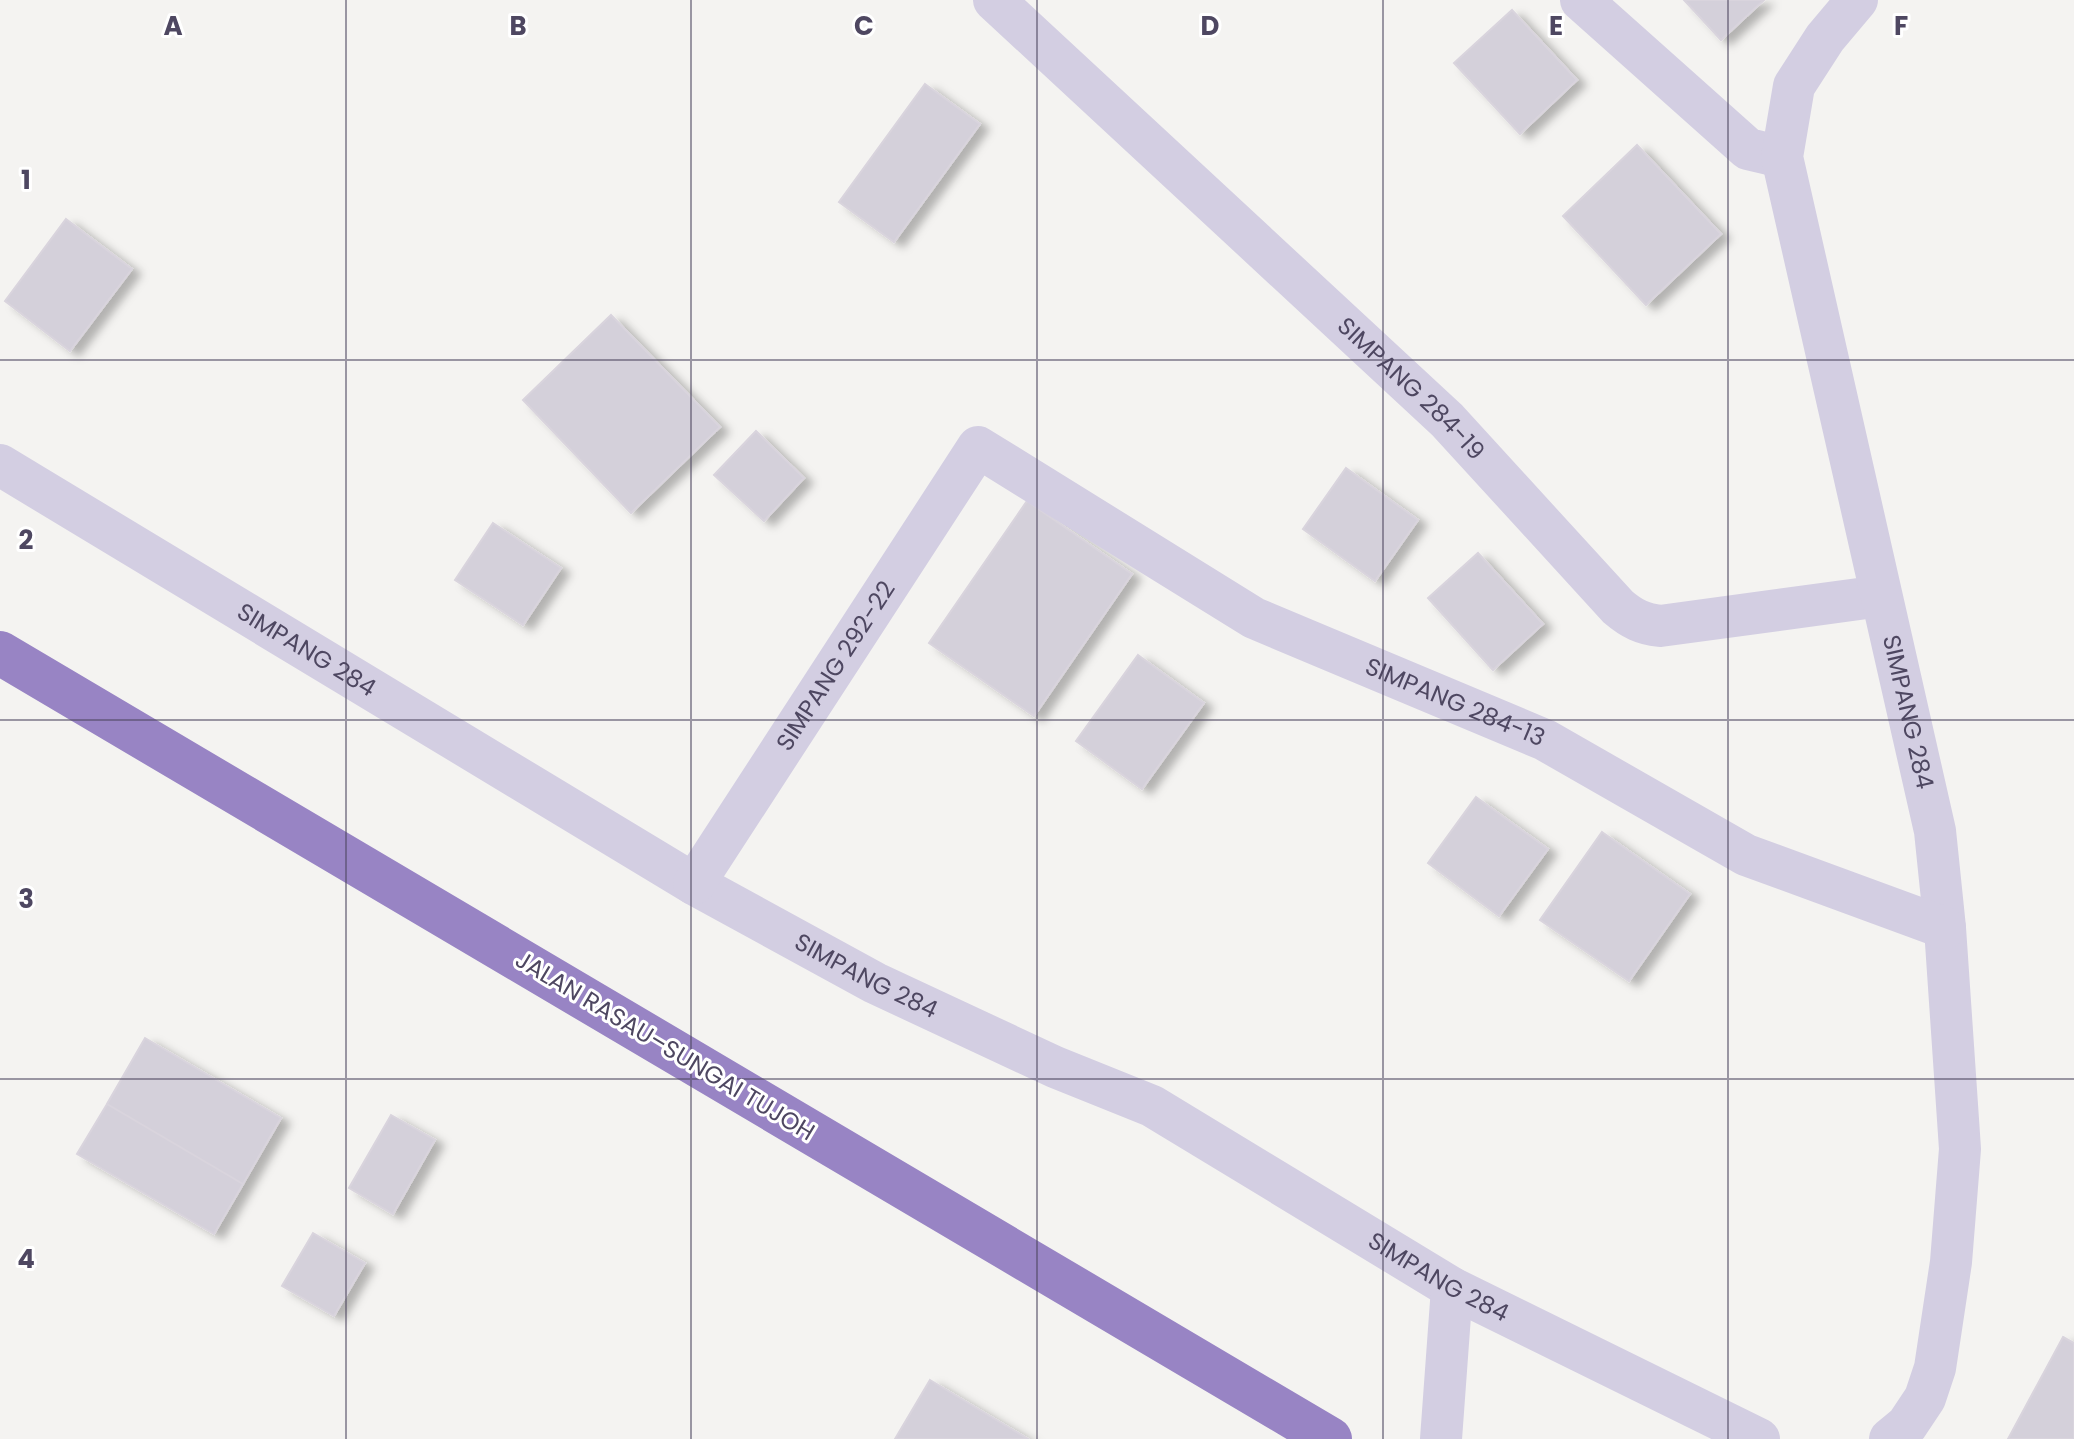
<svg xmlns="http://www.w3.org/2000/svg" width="2074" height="1439" viewBox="0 0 2074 1439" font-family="Poppins,sans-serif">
<defs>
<filter id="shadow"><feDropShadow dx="9" dy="5" stdDeviation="4" flood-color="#0004"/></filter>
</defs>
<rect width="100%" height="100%" fill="#f4f3f1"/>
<path fill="#d4d0da" stroke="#d9d4dd" stroke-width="2" filter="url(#shadow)" d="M1684 0H1764L1721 40Z
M1512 10 1577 80 1520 134 1454 63Z
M925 84 980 124 894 242 839 202Z
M1637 145 1721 234 1646 305 1563 216Z
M66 219 132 269 70 351 5 301Z
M611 315 720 427 631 513 523 400Z
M756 431 804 478 764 521 714 475Z
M1346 468 1418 520 1375 581 1303 529Z
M1027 501 1132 574 1034 716 929 643Z
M493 523 561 568 523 625 455 580Z
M1478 553 1543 624 1493 670 1428 598Z
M1138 655 1204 703 1142 789 1076 741Z
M1476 797 1548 849 1499 916 1428 863Z
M1602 832 1690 894 1629 981 1540 920Z
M145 1038 281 1118 243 1184 107 1104Z
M107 1104 243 1184 214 1234 77 1154Z
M391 1115 435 1140 393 1214 349 1188Z
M313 1233 365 1263 334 1316 282 1286Z
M2063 1337 2074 1343V1439H2008Z
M930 1380 1028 1439H895Z"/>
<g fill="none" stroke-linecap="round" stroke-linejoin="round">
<g stroke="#d3cee2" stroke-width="42">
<path id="s1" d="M994 0 1447 420 1618 607C1632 619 1643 624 1660 626L1881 596"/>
<path d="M1581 0 1748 149 1782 157"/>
<path id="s2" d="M1857 0 1825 38 1794 86 1782 157 1935 831 1945 928 1960 1149 1951 1262 1935 1368 1925 1398 1907 1425 1890 1439"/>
<path id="s3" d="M0 465 694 884 875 983 1055 1067 1152 1106 1452 1288 1759 1439"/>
<path id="s4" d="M694 884 978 447 1254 618 1545 740 1746 855 1945 928"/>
<path d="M1441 1439 1452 1288"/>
</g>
<path stroke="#9884c4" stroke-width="44" d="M0 653 1330 1439"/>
</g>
<path fill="none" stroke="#4e4761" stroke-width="2" stroke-opacity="0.55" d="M346 0V1439M691 0V1439M1037 0V1439M1383 0V1439M1728 0V1439M0 360H2074M0 720H2074M0 1079H2074"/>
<g text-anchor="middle" stroke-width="6" stroke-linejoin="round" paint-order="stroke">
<g font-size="24" fill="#4e4761" stroke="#fff">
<text dy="8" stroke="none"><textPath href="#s1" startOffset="570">SIMPANG 284-19</textPath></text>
<text dy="8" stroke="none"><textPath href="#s3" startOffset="358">SIMPANG 284</textPath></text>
<text dy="8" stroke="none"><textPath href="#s4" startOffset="260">SIMPANG 292-22</textPath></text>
<text dy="8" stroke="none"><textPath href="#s4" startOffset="1064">SIMPANG 284-13</textPath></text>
<text dy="8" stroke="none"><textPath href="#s2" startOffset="748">SIMPANG 284</textPath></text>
<text dy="8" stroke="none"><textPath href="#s3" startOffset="1006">SIMPANG 284</textPath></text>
<text transform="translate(665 1046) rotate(31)" y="8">JALAN RASAU–SUNGAI TUJOH</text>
<text dy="8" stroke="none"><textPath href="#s3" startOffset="1654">SIMPANG 284</textPath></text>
</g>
</g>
<g font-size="26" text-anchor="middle" font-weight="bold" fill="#4e4761" stroke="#fff" stroke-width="6" stroke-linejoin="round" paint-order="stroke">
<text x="173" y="35">A</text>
<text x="518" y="35">B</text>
<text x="864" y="35">C</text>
<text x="1210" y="35">D</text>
<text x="1556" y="35">E</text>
<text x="1901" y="35">F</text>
<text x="26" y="189">1</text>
<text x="26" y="549">2</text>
<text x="26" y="908">3</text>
<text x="26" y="1268">4</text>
</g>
</svg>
